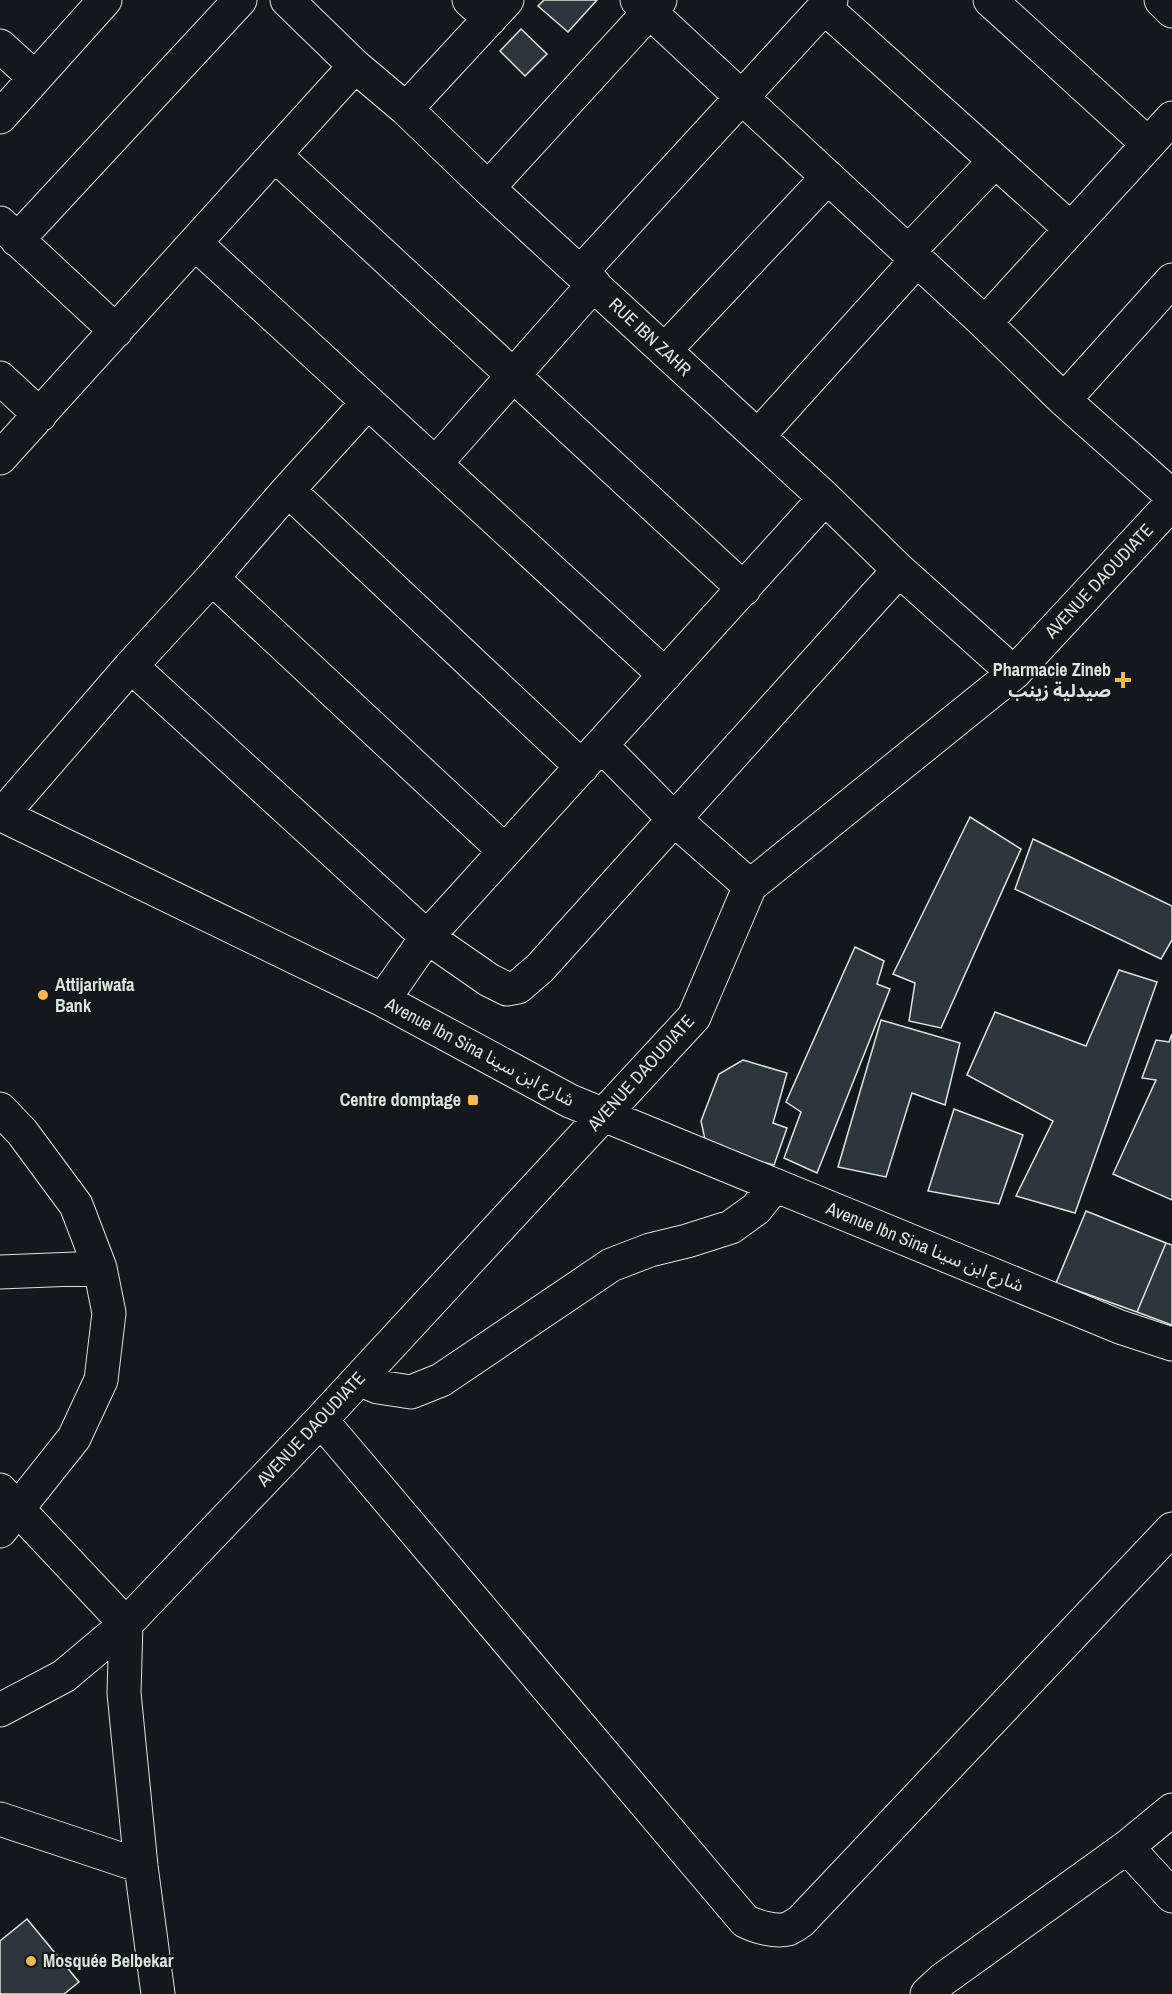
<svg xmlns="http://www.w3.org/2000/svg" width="1172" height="1994" viewBox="0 0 1172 1994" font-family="'Archivo Narrow','Noto Sans Arabic',sans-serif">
<rect width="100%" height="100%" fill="#14181c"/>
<path fill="#2c363c" stroke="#d8e6dc" stroke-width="1.5" d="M544 0H597L568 32 538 6Z
M521 29 547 54 525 76 500 51Z
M970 817 1021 849 941 1028 909 1021 915 983 893 974Z
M1033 839 1172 906V940L1161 959 1015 889Z
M855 947 884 961 877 984 890 989 817 1173 784 1158 801 1112 786 1102Z
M1119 970 1157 982 1075 1213 1016 1196 1053 1121 967 1075 995 1012 1086 1046Z
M881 1020 960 1043 945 1105 912 1093 886 1177 838 1167Z
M1172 1034V1200L1113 1174 1156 1080 1142 1078 1156 1040 1169 1042Z
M743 1060 787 1073 773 1123 787 1128 774 1165 707 1149 701 1121 719 1074Z
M954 1109 1023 1135 999 1204 928 1191Z
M1086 1211 1166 1243 1137 1312 1056 1283Z
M1166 1243 1172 1245V1325L1137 1312Z
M27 1919 79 1982 64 1994H0V1941Z"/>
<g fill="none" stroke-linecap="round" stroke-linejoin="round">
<defs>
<path id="minor" d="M287 0 355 66 406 109 488 188 825 498 899 570 1014 673
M469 0 490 19
M637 0 985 323 1064 400 1172 496
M990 0 1148 144
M1161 0 1172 11
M824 7 1071 229
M0 46 35 78
M406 109 507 0
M0 117 105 0
M275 155 744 589
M488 188 660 0
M0 223 116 331
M17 240 240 0
M195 243 665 675
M908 252 995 161
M581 272 831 0
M985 323 1172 118
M665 350 828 177
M0 378 40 415
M1064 400 1172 280
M758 436 917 260
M0 458 355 66
M435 464 594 284
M288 490 582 767
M212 578 505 851
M131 666 427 937 489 980 507 989 518 987 540 968 899 570
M601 745 674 819 750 886
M0 814 383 1000 570 1101 1120 1327 1172 1344
M2 815 131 666 212 578 288 490 368 402
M383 1000 427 937 825 498
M0 1109 22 1132 76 1205 100 1268 109 1313 101 1380 74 1438 0 1531
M0 1272 100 1268
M359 1379 378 1387 411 1392 441 1380 611 1265 650 1250 687 1241 731 1227 756 1209 775 1185
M321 1420 745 1921C757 1927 775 1932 788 1929 792 1927 797 1924 801 1921L1172 1529
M0 1490 126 1624 124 1693 141 1866 158 1994
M0 1710 64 1676 126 1624 321 1420 694 1017 750 886 1014 673 1172 503
M0 1819 141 1866
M1127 1847 1172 1896
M927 1994 942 1980 1127 1847 1172 1810"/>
</defs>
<use href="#minor" stroke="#d8e6dc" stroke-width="35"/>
<use href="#minor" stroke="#14181c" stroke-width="33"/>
</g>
<g fill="#ffb74d" stroke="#14181c" stroke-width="2">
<path d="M1120 671h6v6h6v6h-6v6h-6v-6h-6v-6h6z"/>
<circle cx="43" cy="995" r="6"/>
<rect x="467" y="1094" width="12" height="12" rx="3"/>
<circle cx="31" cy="1961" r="6"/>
</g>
<g text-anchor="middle" stroke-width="4.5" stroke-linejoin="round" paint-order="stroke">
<g font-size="18" fill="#d8e6dc" stroke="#14181c">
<text transform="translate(650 337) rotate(43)" y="6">RUE IBN ZAHR</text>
<text transform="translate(1099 581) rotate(-47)" y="6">AVENUE DAOUDIATE</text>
<text transform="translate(480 1052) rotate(28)" y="6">Avenue Ibn Sina شارع ابن سينا</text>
<text transform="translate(641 1073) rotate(-48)" y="6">AVENUE DAOUDIATE</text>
<text transform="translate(925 1247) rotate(22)" y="6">Avenue Ibn Sina شارع ابن سينا</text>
<text transform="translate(311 1429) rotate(-47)" y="6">AVENUE DAOUDIATE</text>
</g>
<g font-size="18" font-weight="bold" fill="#d8e6dc" stroke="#14181c" text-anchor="end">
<text x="1111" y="676">Pharmacie Zineb<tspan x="1111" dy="21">صيدلية زينب</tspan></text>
<text x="55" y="991" text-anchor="start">Attijariwafa<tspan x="55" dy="21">Bank</tspan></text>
<text x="461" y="1106">Centre domptage</text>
<text x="43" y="1967" text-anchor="start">Mosquée Belbekar</text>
</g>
</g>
</svg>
